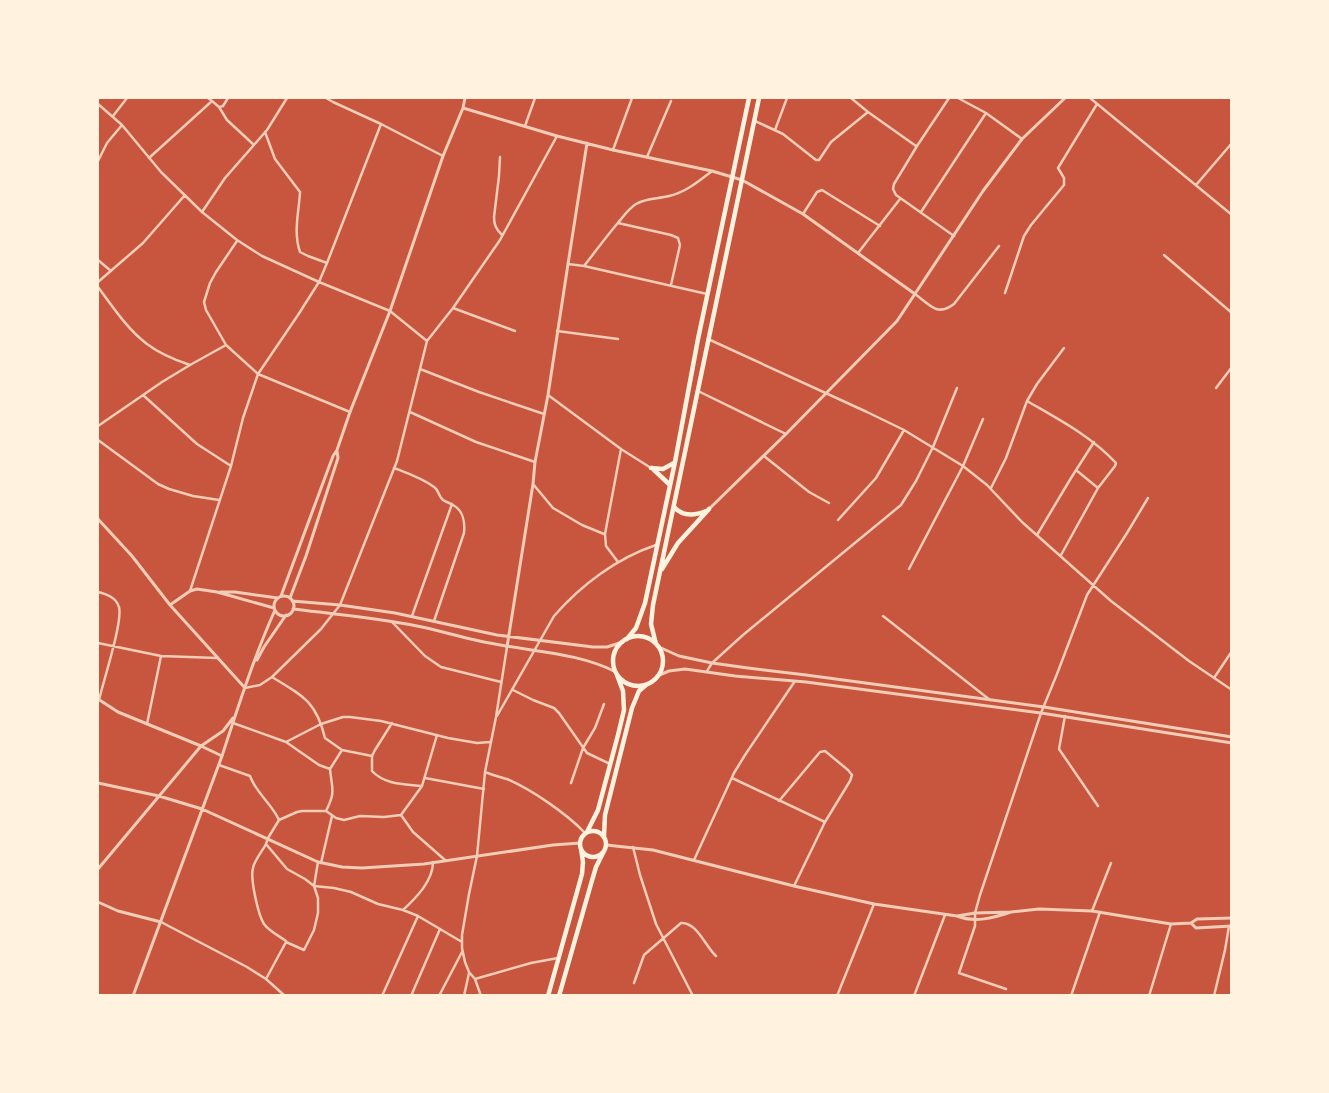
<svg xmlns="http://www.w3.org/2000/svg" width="1329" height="1093" viewBox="0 0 1329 1093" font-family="Mulish,sans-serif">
<rect width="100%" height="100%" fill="#c8553d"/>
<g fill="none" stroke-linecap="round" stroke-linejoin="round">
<path stroke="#f1ccb7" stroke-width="2.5" d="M326 98 333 102 381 124 443 156
M851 98 868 112 916 146
M949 98 917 146 894 184 893 189 896 195 954 236
M958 98 986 113 1022 139
M1090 98 1232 215
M212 101 219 107 227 120 254 145
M98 104 122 125 161 172 202 212 237 240 262 256 319 282 390 311 427 341
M220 107 223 106 228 98
M113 116 127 98
M755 121 783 134 816 160H819L831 142 868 112
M525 126 535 98
M775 130 787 98
M265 132 275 159 300 192C299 212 293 232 300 252L308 256 327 263
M613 150 632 98
M500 157 499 176 494 217C494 225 496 229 502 235
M647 157 671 101
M149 158 212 101 208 98
M98 161 107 143 122 125
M1196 185 1232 143
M202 212 225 178 267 130 287 98
M921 212 986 113
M803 214 817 192 822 190 880 226
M618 223 671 235 678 238 680 245 671 285
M237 241 216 272 210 283 204 302 206 310 226 345 258 374 350 412
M858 253 900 199
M1164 255 1232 313
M98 260 111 271
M568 264 584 266C595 252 606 237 617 224 623 217 628 209 636 204 646 198 658 199 669 196 686 192 699 181 712 171
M584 266 707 294
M98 282 143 243 185 195
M98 287C113 307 127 329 147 344 160 354 175 360 190 365
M1005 293 1024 236 1031 225 1064 185V178L1058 168 1097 104
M915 294C930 305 937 317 954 304L999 246
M453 308 515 331
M557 331 618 339
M708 339 867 412 904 430 963 466 987 485 1022 522 1111 601 1189 661 1232 690
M420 369 479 392 544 414
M1216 388 1232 367
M698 391 786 434
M143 395 197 444 231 466
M548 395 621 449 651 468
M1027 401C1058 419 1091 436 1116 463L1115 466 1098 488 1061 555
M410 412 476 442 535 462
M98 426 162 382 190 365 226 345
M98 440 158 484 169 489 193 496 219 500
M764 456 809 492 829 503
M394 468C407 473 422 478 434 487 439 490 438 496 443 500 446 502 450 503 453 505 464 511 465 522 464 533L434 621
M1076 470 1098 488
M533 484 553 508 582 525 604 534
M991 488 1006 458 1027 401 1037 384 1064 348
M838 520 876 478 904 430
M1037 535 1071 478 1094 442
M618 562 606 546 605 534 621 449
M909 569 963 466 983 419
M190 591 231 466 243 418 258 374 298 315 319 282 327 263 381 124
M98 592C106 594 116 597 119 607 123 622 103 682 99 700
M412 616 452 504
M883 616 990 700
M392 622 425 656 441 667 501 682
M98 643 161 656 217 658
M707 671 712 663 743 635 867 533 901 505 916 481 933 447 957 388
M272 677C303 696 316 701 325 738L342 750
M1214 678 1232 651
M245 688 260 685 272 677 321 629 340 605 397 461 427 341 453 308 500 240 557 136
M513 690 533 700 554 708 559 713 587 753 610 764
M497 716 554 616C581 585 617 558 656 545
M1065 716 1059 749 1098 806
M233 723 286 742 319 765 330 769
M147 724 161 656
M437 735 422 786 401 815 384 817 360 816 344 820 336 818 326 811H302L297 812 279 820 268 838 266 844 287 869 305 879 314 886 334 888 351 892 378 904 403 910 418 916 462 942
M286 742 321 724 343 717H350L381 721 448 738 477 743 490 742
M372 756 375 750 392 723
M219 765 250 776C256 793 272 804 279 820
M485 772C492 775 500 777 507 779 532 790 566 813 585 833
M425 778 484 789
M732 778 825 822
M571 783 583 748 595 728 604 704
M779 801 820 752 825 751 848 770 852 775 850 781 825 822 794 886
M326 811C336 791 332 790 330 769L342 750 372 756V771C385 785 405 784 422 786
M401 815 413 832 445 860
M266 844C263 850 254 861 253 868 250 878 258 915 264 924 269 931 279 936 286 941
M633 847 640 875 656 924 693 996
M694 860 734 773 745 755 795 681
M321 863 332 816
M403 910C416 898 433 881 433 862
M1092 911 1111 863
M161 922 247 967 266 979 285 996
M266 979 286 942 304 950 314 930 318 913V898L314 886 318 862
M475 979 531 963 558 958
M634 983 644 955 681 923C697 922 705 946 716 956
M1006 989 959 973 975 926V913L980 895 1041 713 1057 674 1084 603 1087 595 1127 533 1148 498
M382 996 418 916
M411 996 440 929
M439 996 462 952
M464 996 469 973
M481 996 475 979 469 972 465 962 462 948V935L469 894 477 856 485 772 496 717 507 647
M837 996 874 904
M914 996 945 915
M1071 996 1100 912
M1149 996 1171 924
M1214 996 1225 950 1229 926"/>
<path stroke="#f1ccb7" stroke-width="3" d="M463 108 557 136 613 150 712 171 742 180 803 214 915 294
M709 509 786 434 897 321 983 191 1022 139 1065 98
M98 519 132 556 170 605 245 688
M220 592H235L278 598
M281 596 333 456 337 450 350 412 390 311 443 156 463 108 465 98
M274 606a10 10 0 1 1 20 0a10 10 0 1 1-20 0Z
M290 598 306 556 338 458 337 451
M292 601 340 605 395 613 497 635 593 647H607L623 642
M170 605 190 591 197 589 217 592 274 608
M293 609C334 614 376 618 417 626 443 631 468 640 495 644 535 652 579 653 616 672
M507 647 533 484 535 462 548 395 568 264 587 143
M659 647 679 656 712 663 748 668 806 675 1044 707 1232 737
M257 660 264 647 286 615
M657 676 669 671 685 669 735 676 806 682 1041 713 1232 743
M98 699 118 712 201 746 222 756
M98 783 159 796 202 809 318 862 342 867 362 868 424 864 553 845 580 843
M606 845 653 850 794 886 874 904 957 916C975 923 993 918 1011 912
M98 869 201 746 223 731 233 718
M98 902 118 911 161 922
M957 916 975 913 1011 912 1039 909 1092 911 1171 924 1191 923 1197 919 1232 918
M1191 923 1196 928 1232 926
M133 996 222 756C238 707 254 657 275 610"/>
<path stroke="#fff3e0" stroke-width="4.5" d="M651 468 663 469 674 463
M652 468 670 485
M674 507C683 517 694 516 706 511
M662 569 678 543 709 509
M613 661a25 25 0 1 1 50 0a25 25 0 1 1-50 0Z
M627 639 636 628 645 603 675 462 698 339 749 98
M656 644 651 624 653 605 759 98
M580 844a13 13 0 1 1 26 0a13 13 0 1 1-26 0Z
M587 832 598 810 618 735 624 710 623 691 617 675
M604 836 605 815 632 708 639 691 646 685
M548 996 582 874 583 862 581 849
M559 996 591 884 596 867 604 851"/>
</g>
<rect width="1329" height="1093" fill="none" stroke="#fff3e0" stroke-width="198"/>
</svg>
